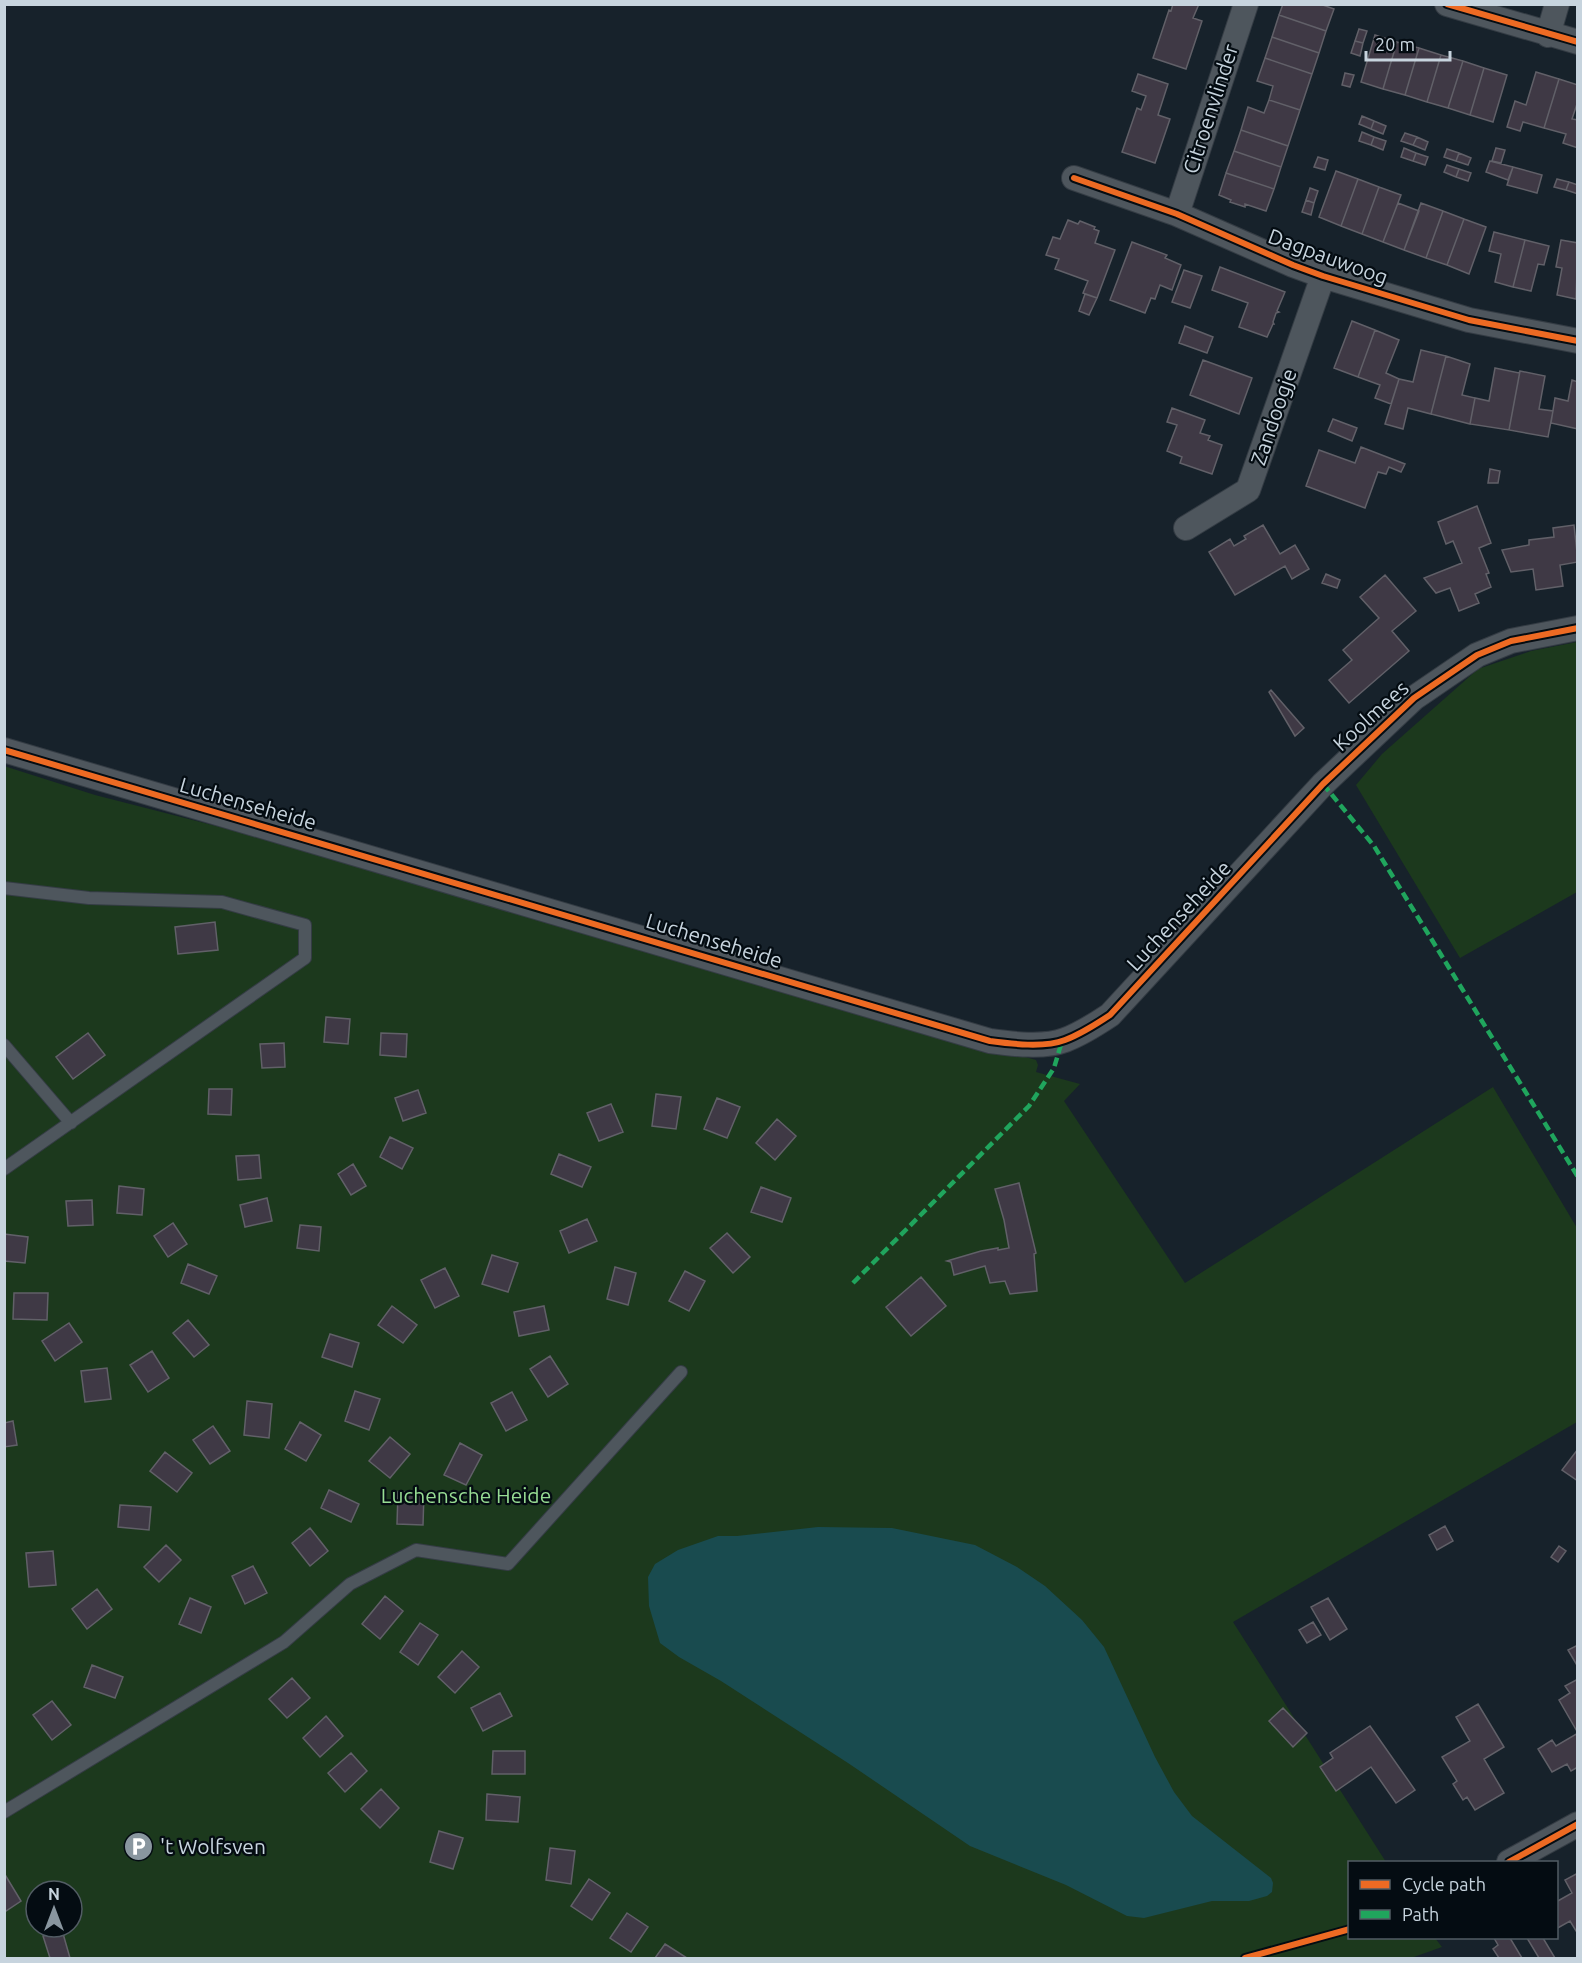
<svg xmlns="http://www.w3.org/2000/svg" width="1582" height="1963" viewBox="0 0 1582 1963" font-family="Ubuntu,sans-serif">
<rect width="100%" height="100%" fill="#17222b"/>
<path fill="#1c391d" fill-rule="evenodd" d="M1577 642V892L1460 958 1356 785 1382 754 1478 669 1531 651Z
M4 766 95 795 361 863 1036 1060 1038 1065 1036 1072 1080 1084 1064 1101 1185 1283 1493 1087 1577 1228V1422L1233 1622 1386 1862H1350V1938H1435L1442 1947 1411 1958H5ZM36 1891H72V1927H36Z"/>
<path fill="#194b4f" d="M818 1527 892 1528 975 1545 1017 1567 1045 1586 1082 1620 1104 1647 1155 1757 1174 1792 1192 1816 1271 1878 1273 1883 1272 1892 1267 1896 1249 1901H1212L1144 1918 1127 1916 1066 1885 970 1846 848 1763 721 1681 679 1657 660 1643 649 1606 648 1577 655 1564 678 1550 718 1536H737Z"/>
<path fill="#3f3945" stroke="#616068" stroke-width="1.5" d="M1173 4H1199L1193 18 1202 21 1186 69 1153 58 1169 10 1171 11Z
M1283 4H1320L1334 9 1326 31 1279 15Z
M1279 15 1326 31 1319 53 1272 37Z
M1359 29 1367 31 1363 43 1355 41Z
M1375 35 1397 42 1383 89 1361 82Z
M1272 37 1319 53 1312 74 1265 58Z
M1355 41 1363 43 1360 56 1351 53Z
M1397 42 1419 48 1405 95 1383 89Z
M1419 48 1441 55 1427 102 1405 95Z
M1441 55 1463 61 1448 108 1427 102Z
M1265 58 1312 74 1300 110 1269 100 1273 86 1257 81Z
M1463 61 1484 68 1470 115 1448 108Z
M1484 68 1507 75 1493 122 1470 115Z
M1536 72 1559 79 1544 128 1523 122 1520 131 1507 127 1515 101 1526 105Z
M1345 73 1354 75 1350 87 1342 85Z
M1138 74 1168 84 1158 115 1170 119 1155 163 1122 152 1137 108 1141 110 1146 96 1132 91Z
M1559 79 1578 85V101L1572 119 1578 120V148L1563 143 1566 134 1544 128Z
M1269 100 1300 110 1288 146 1241 130 1248 107 1264 113Z
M1362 116 1374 121 1371 129 1359 124Z
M1374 121 1386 126 1383 134 1371 129Z
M1241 130 1288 146 1281 167 1234 151Z
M1362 132 1374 137 1371 145 1359 141Z
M1405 133 1417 137 1413 145 1401 141Z
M1374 137 1386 141 1383 150 1371 145Z
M1417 137 1428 142 1425 150 1413 145Z
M1404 148 1416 153 1413 161 1401 157Z
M1496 148 1505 150 1501 163 1492 161Z
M1447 149 1459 153 1456 161 1444 157Z
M1234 151 1281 167 1274 189 1226 173Z
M1416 153 1428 157 1425 165 1413 161Z
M1459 153 1471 158 1468 165 1456 161Z
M1318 157 1328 160 1325 170 1314 167Z
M1490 161 1513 167 1508 180 1486 172Z
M1447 165 1459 169 1456 177 1444 172Z
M1513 167 1542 175 1537 193 1507 185Z
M1459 169 1471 173 1468 181 1456 177Z
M1336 171 1358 179 1341 226 1319 217Z
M1226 173 1274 189 1266 211 1245 204V207L1230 202 1231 200 1219 195Z
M1358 179 1379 187 1362 234 1341 226Z
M1557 179 1569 182 1566 190 1554 187Z
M1569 182 1578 185V194L1566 190Z
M1379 187 1401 195 1383 242 1362 234Z
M1310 188 1318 191 1314 203 1306 200Z
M1306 200 1314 203 1311 215 1302 212Z
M1398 203 1419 211 1404 250 1383 242Z
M1421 203 1443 211 1426 258 1404 250Z
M1443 211 1464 219 1447 265 1426 258Z
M1464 219 1486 227 1469 274 1447 265Z
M1068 220 1078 224 1080 221 1095 227 1094 229 1099 231 1095 243 1115 250 1097 298 1083 293 1088 281 1055 269 1059 259 1046 255 1053 237 1060 239Z
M1494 232 1525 240 1513 287 1495 282 1501 254 1489 251Z
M1525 240 1549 246 1544 265 1538 264 1531 291 1513 287Z
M1561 240 1578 243 1576 299 1557 295 1562 268 1556 267Z
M1132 242 1167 255 1165 258 1181 265 1172 290 1160 285 1155 299 1151 298 1145 313 1110 300Z
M1220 267 1285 292 1277 311 1279 312 1276 313 1273 322 1274 324H1273L1267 337 1239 327 1248 303 1212 290Z
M1184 270 1202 276 1190 308 1172 302Z
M1085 294 1097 298 1089 315 1079 311Z
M1352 321 1375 330 1358 377 1334 368Z
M1185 326 1213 337 1207 353 1179 343Z
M1375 330 1399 340 1386 373 1399 379 1391 404 1375 398 1380 385 1358 377Z
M1421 350 1446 356 1431 414 1408 408 1403 429 1385 424 1399 379 1413 382Z
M1446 356 1470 364 1462 395 1475 398 1470 424 1431 414Z
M1203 360 1252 378 1239 414 1190 395Z
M1495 368 1519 373 1520 371 1509 430 1470 424 1475 398 1489 401Z
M1520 371 1545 376 1539 409 1553 411 1548 437 1509 430Z
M1572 380 1578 382V429L1551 423 1555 398 1568 401Z
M1172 408 1205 420 1200 433 1210 436 1208 440 1222 445 1212 474 1180 463 1182 457 1167 451 1177 425 1167 422Z
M1333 419 1357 428 1352 441 1328 431Z
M1361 447 1405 464 1401 472 1389 467 1386 474 1378 472 1365 508 1306 486 1319 450 1355 463Z
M1490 469 1500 471 1498 483H1488Z
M1477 506 1491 543 1479 548 1489 573 1486 574 1491 587 1475 594 1479 603 1459 611 1450 588 1436 593 1424 578 1462 563 1453 541 1446 544 1438 522Z
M1263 525 1280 554 1295 545 1309 569 1292 579 1285 566 1235 595 1209 552 1230 539 1234 546 1246 539 1244 536Z
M1574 525 1578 562 1560 565 1563 586 1536 590 1533 569 1511 572 1502 550 1529 545V540L1554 537 1553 528Z
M1326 574 1340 580 1337 588 1322 583Z
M1385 575 1416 611 1392 631 1409 651 1349 703 1329 680 1352 660 1343 650 1379 618 1360 597Z
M1271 690 1304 728 1295 736 1269 692Z
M215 922 218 950 178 954 175 927Z
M326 1017 350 1019 348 1044 324 1042Z
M88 1033 105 1055 73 1079 56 1057Z
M381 1033 407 1034 406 1057 380 1055Z
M284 1043 285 1067 262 1068 260 1044Z
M209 1089H232L231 1115 208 1114Z
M418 1090 426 1113 403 1121 395 1098Z
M656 1094 681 1097 676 1129 652 1126Z
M717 1098 740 1107 727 1138 704 1129Z
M611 1104 623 1132 599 1141 587 1113Z
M777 1119 796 1136 775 1160 756 1143Z
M390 1137 413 1148 402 1169 380 1157Z
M559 1154 591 1167 582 1187 551 1174Z
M259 1155 261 1178 238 1180 236 1156Z
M353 1164 366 1186 351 1195 338 1174Z
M1019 1183 1036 1253 1034 1254 1037 1291 1010 1294 1005 1281 990 1283 985 1266 954 1275 951 1262 947 1261 981 1251 998 1248V1250L1009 1248 1004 1220 995 1189Z
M119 1186 144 1189 142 1215 117 1213Z
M761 1187 791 1198 782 1222 751 1212Z
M267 1198 272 1221 245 1227 240 1205Z
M92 1200 93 1225 68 1226 66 1201Z
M587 1219 597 1241 569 1253 560 1231Z
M173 1223 187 1244 168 1257 154 1236Z
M300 1225 321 1227 319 1251 297 1248Z
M727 1233 750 1257 733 1273 710 1248Z
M4 1234 28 1237 25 1263 4 1261Z
M492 1255 518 1263 508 1292 482 1284Z
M188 1264 217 1276 209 1294 181 1283Z
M615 1267 636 1273 628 1305 607 1299Z
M445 1268 459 1296 435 1308 421 1280Z
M685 1271 705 1281 689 1311 669 1301Z
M921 1277 946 1306 911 1336 886 1307Z
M14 1293H48L47 1320 13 1319Z
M392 1306 417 1325 403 1343 378 1325Z
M544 1306 549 1330 519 1336 514 1312Z
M188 1320 209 1345 194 1357 173 1333Z
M69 1323 82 1342 55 1361 42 1341Z
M330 1334 359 1343 352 1367 322 1357Z
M152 1351 169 1378 148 1392 130 1365Z
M550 1356 568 1384 548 1397 530 1369Z
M107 1368 111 1399 85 1402 81 1371Z
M355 1391 380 1399 369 1430 345 1421Z
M512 1392 527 1420 506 1431 491 1403Z
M247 1401 272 1404 269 1438 244 1435Z
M13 1421 17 1445 4 1447V1423Z
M300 1422 321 1435 306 1461 285 1449Z
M213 1426 230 1451 210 1464 193 1440Z
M390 1437 410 1454 390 1478 369 1461Z
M460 1443 482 1455 466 1485 444 1475Z
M1578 1449V1481L1562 1470Z
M165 1452 192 1473 177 1492 150 1471Z
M329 1490 359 1504 351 1522 321 1508Z
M398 1492 424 1493 423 1525 397 1524Z
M120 1505 151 1507 149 1530 118 1527Z
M1445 1526 1453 1541 1437 1550 1429 1535Z
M310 1528 328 1551 310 1566 292 1543Z
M166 1545 181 1560 159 1582 144 1567Z
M1559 1546 1566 1551 1558 1562 1551 1557Z
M53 1551 56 1585 29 1587 26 1553Z
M253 1566 267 1593 245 1604 232 1576Z
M97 1589 112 1609 87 1629 72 1609Z
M385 1596 403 1611 380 1639 362 1624Z
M190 1598 211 1607 201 1633 179 1624Z
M1328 1598 1347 1629 1330 1640 1311 1607Z
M1313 1622 1321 1635 1307 1643 1299 1630Z
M420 1623 438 1635 418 1665 400 1652Z
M1578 1645V1667L1568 1650Z
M462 1651 479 1667 455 1693 438 1677Z
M92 1665 123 1677 115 1698 84 1687Z
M292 1678 310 1698 287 1718 269 1699Z
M1578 1679V1733L1559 1700 1570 1693 1565 1686Z
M500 1693 512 1716 483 1731 471 1708Z
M52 1701 71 1725 52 1740 33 1715Z
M1478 1704 1504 1747 1484 1759 1504 1793 1475 1810 1467 1797 1463 1800 1453 1784 1457 1781 1442 1757 1470 1741 1456 1717Z
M1283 1708 1307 1733 1293 1747 1269 1721Z
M326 1716 343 1736 320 1757 303 1738Z
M1370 1726 1415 1790 1396 1803 1371 1767 1336 1791 1320 1767 1333 1758 1330 1753Z
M1578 1733V1767L1571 1771 1567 1764 1552 1772 1538 1749 1552 1740 1556 1746Z
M493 1751H525V1774H492Z
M351 1753 367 1771 345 1792 328 1773Z
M381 1789 399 1808 380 1828 361 1809Z
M487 1794 520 1797 518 1822 486 1820Z
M439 1831 463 1838 453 1869 430 1862Z
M550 1848 575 1851 571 1884 546 1880Z
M4 1873 21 1901 6 1911 4 1909Z
M1578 1873V1934L1570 1921 1556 1929V1902L1572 1893 1565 1880Z
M589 1879 610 1893 592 1920 571 1906Z
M627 1913 648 1927 631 1952 610 1938Z
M62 1930 70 1958H50L43 1936Z
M1494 1938H1510L1522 1958H1499L1493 1949 1498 1945Z
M1527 1938H1543L1555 1958H1539Z
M665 1944 687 1958H655Z"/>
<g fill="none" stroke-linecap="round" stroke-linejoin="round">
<defs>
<path id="service" d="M4 888 89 898 222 902 305 925V958L4 1169
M4 1045 71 1123
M4 1812 284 1642 350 1584 416 1550 508 1564 681 1372"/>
<path id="minor" d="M1447 4 1578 42
M1548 35 1557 4
M1074 178 1177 214 1293 265 1323 276 1469 320 1578 341
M1177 214 1246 4
M1186 528 1248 490 1323 276
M4 750 990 1041C1012 1044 1044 1048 1065 1040 1081 1034 1095 1025 1110 1015L1323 784 1414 698 1477 655 1511 641 1578 628
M1509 1862 1578 1824"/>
</defs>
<use href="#service" stroke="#343c44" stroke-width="14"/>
<use href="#minor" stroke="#343c44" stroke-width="26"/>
<use href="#service" stroke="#4e565d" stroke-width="12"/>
<use href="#minor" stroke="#4e565d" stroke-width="24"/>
<path stroke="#20a55d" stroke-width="4.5" stroke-dasharray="9 4.5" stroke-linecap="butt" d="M1323 784 1374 846 1578 1177
M853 1283 1029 1106 1054 1068 1062 1041"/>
<defs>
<path id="cycleway" d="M1447 4 1578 42
M1074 178 1177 214 1293 265 1323 276 1469 320 1578 341
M4 750 990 1041C1012 1044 1044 1048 1065 1040 1081 1034 1095 1025 1110 1015L1323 784 1414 698 1477 655 1511 641 1578 628
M1509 1862 1578 1824
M1245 1958 1350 1929"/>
</defs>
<use href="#cycleway" stroke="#040c12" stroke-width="10"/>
<use href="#cycleway" stroke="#ed6a23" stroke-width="6"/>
</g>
<defs>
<symbol id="parking-disc" viewBox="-11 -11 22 22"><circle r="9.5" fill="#89969f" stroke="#040c12"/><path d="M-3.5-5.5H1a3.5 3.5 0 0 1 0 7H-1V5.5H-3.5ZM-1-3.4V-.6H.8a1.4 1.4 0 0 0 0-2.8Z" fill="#fff"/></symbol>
</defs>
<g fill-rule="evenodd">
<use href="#parking-disc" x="122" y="1830" width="33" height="33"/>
</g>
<g text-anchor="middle" stroke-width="4.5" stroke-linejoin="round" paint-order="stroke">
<g font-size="21" fill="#c7d4de" stroke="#040c12">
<text transform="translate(1211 109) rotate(-72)" y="7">Citroenvlinder</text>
<text transform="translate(1328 257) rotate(20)" y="7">Dagpauwoog</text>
<text transform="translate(1274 417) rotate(-71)" y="7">Zandoogje</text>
<text transform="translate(1371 716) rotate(-42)" y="7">Koolmees</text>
<text transform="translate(248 804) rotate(16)" y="7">Luchenseheide</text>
<text transform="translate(1179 916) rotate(-47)" y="7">Luchenseheide</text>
<text transform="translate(714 941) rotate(17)" y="7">Luchenseheide</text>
</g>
<g font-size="21" fill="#97dc93" stroke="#040c12">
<text x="466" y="1503">Luchensche Heide</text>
</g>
<g font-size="21" fill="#c7d4de" stroke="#040c12" text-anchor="start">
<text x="160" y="1854">'t Wolfsven</text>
</g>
</g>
<rect width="1582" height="1963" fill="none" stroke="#c7d4de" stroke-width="12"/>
<rect x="1348" y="1861" width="210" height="78" fill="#040c12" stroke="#525c64" stroke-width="1.5"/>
<rect x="1360" y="1880" width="30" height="9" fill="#ed6a23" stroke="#525c64" stroke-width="1.5"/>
<text x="1402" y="1891" font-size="18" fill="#c7d4de">Cycle path</text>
<rect x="1360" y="1910" width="30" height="9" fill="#20a55d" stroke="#525c64" stroke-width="1.5"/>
<text x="1402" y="1921" font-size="18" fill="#c7d4de">Path</text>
<g transform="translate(54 1909)"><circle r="28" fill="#040c12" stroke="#525c64" stroke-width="1.5"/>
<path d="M0-4.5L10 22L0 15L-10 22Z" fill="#89969f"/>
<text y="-9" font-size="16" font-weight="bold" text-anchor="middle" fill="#c7d4de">N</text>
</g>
<path d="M1366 51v9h84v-9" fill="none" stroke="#c7d4de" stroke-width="3"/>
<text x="1375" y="51" font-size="18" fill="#c7d4de" stroke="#040c12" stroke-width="4.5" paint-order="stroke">20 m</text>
</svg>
